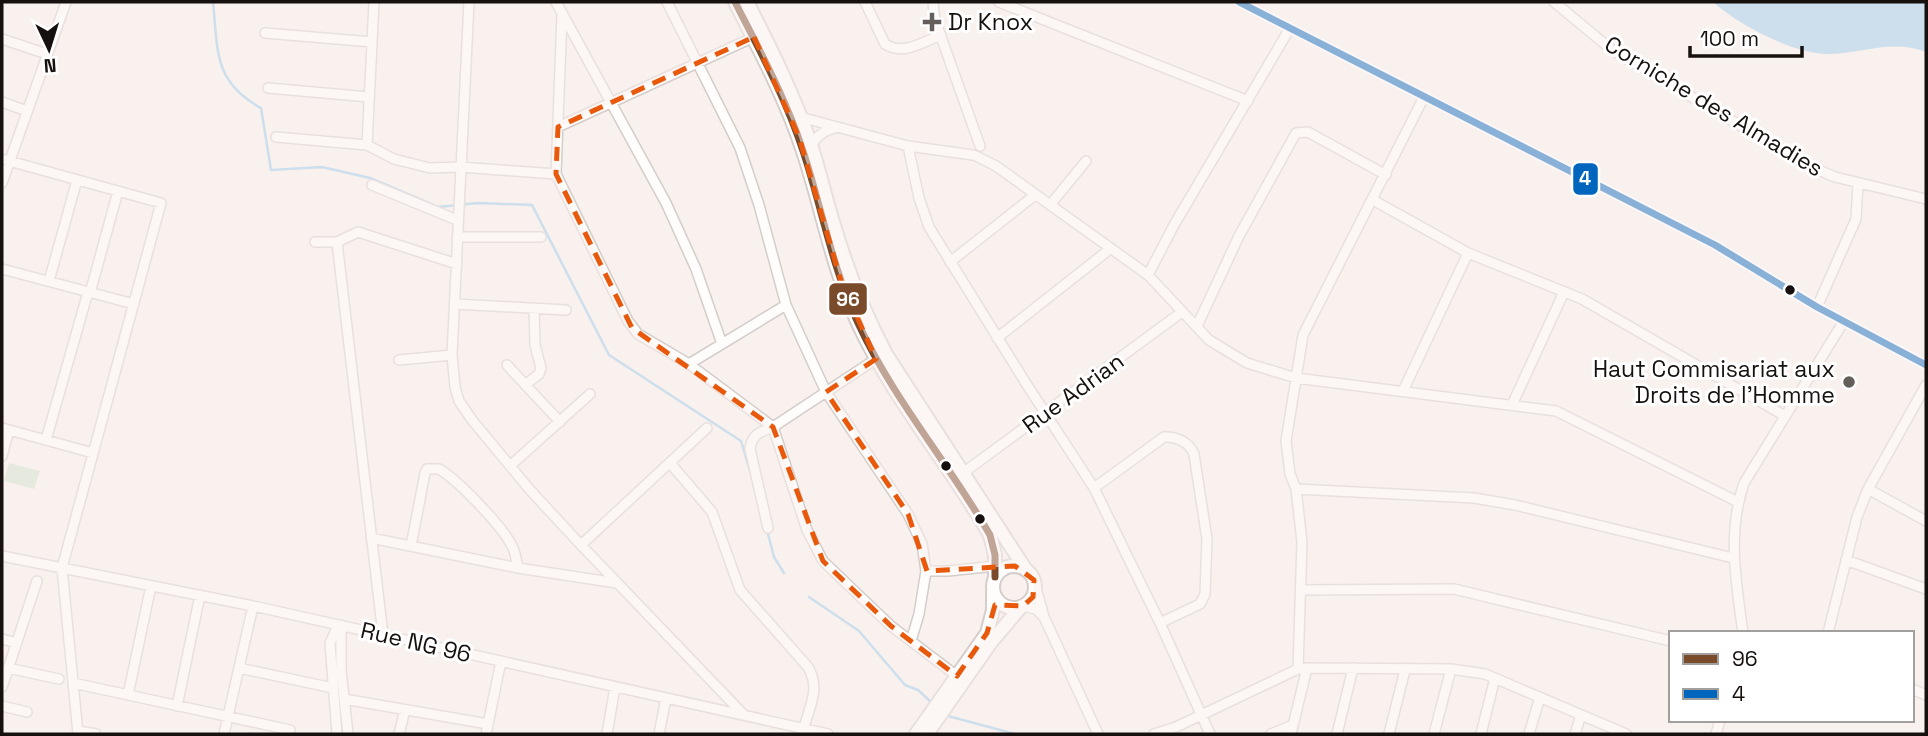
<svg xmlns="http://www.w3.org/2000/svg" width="1928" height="736" viewBox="0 0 1928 736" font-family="'Space Grotesk',sans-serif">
<rect width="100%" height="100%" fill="#f9f1ee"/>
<path fill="#cee3ca" d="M9 463 40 471 34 489 4 481Z"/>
<path fill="#98c8e8" d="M1713 2H1926V52C1892 39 1865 53 1830 54 1795 55 1739 25 1713 2Z"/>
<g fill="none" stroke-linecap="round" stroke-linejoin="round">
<path stroke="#98c8e8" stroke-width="2.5" d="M213 2C218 50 213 82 261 108L271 170 322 167 370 178 438 207 478 203 532 205 609 355 741 441 750 471
M767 530 774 557 784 573
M809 597 859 631 905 685 918 690 931 702
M948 716 1015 734"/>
<defs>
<path id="minor" d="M469 2 452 355 455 387 459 401 472 420 530 490 581 545 743 714
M556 2 666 203 696 269 722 344
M667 2 740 148 759 205 786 305 826 392 908 514 922 544 926 571H948L995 566
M865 2 885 44C903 56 923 42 941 35
M933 2 935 20 980 146
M999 2 1248 101
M1239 2 1715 245 1817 307 1926 365
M1554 2 1612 50 1809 166 1835 177 1926 199
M562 15 556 174 628 321 638 334 689 364 773 427 807 530 823 561 891 626 957 676
M265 33 372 42
M2 39 47 54
M268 88 369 97
M2 102 27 111
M800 117 908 146 973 155
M558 127 754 37
M276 137 367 145 394 159 430 168 460 167 556 174
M367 145 374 2
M811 146C817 135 824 131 835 128
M908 146 919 198 929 227 1027 385 1094 488 1160 623 1210 734
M976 156 996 166 1148 275 1209 340 1247 363 1296 378 1556 411 1738 502
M2 159 161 203 62 568 78 734
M2 183 66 2
M372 185 457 220
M1373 200 1468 253 1582 299 1785 416
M1050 205 1086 161
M457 237H541
M315 242H337L358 232 457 264
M337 242 383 635
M950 262 1035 195
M2 269 134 304
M1148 275 1174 225 1290 28
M49 281 77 180
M90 293 118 191
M455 304 566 310
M1817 307 1856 219 1858 183
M1197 326 1239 236 1296 133 1308 132 1386 175
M997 338 1110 249
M399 360 452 355
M689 364 786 305
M507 365 560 422
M525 385 539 374 541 368 535 345 534 308
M1403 391 1468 253
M1512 405 1564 292
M2 428 93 453
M46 440 88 292
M2 456 9 430
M670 463 712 512 740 590 808 667C822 692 807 708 803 734
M510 466 590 394
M963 473 1182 312
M1094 488 1164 437C1176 436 1189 442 1194 454L1207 539 1205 594 1200 604 1160 623
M1296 489 1474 498 1515 505 1733 558
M1868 489 1926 521
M768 528 750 449C752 434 760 432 773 427L876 359
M371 538 518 568 617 583
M581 545 707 428
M411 546 425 473 427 469H439C458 480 503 527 512 546 516 553 516 560 518 568
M2 556 253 606 828 734
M1846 560 1926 589
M1035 584 1044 617 1098 734
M1302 590 1454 589 1671 641
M1023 606 1036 609 1043 616
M341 625V670L348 734
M1743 633C1736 582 1727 533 1744 483L1844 321
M1828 633 1857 517 1868 489 1926 385
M2 639 17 643
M911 641 919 614 926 571
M8 668 59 679
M239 668 333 688
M1298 669 1302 542 1296 489 1290 474 1286 441 1303 335 1424 97
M73 683 290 730
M2 687 37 581
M1912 689 1926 695
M128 695 151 586
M344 699 488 724
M2 706 27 712
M177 706 200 595
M78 731 96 734
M224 734 253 606
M337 734 330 643 336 630 341 629
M399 734 405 710
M486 734 501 661
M607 734 615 687
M659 734 666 698
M1154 734 1176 727 1298 669 1307 668 1451 669 1485 674 1626 734
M1271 734 1293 725
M1291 734 1307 668
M1337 734 1353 668
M1389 734 1405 670
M1434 734 1451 669
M1481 734 1495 678
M1529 734 1540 697
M1575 734 1581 715
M1716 734 1720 720"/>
<path id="highway" d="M735 2C760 51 786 99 803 151 822 208 832 268 858 323 893 399 948 462 990 535L995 555V577
M747 2C771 49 795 97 812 148 820 173 826 200 834 225 847 270 864 312 886 354L1026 570
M993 587a21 21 0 1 1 42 0a21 21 0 1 1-42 0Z
M929 731 992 641 1020 608
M916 734 987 633 993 610V592"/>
</defs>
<use href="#minor" stroke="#d4cdcb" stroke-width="12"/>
<use href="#highway" stroke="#d4cdcb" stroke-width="16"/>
<use href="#minor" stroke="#fefdfc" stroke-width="9"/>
<use href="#highway" stroke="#fefdfc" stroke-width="12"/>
<defs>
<path id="bus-1" d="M735 2C760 51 786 99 803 151 822 208 832 268 858 323 893 399 948 462 990 535L995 555V577"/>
<path id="bus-2" d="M1239 2 1715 245 1817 307 1926 365"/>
</defs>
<use href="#bus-1" stroke="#fff" stroke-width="12"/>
<use href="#bus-2" stroke="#fff" stroke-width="12"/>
<use href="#bus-1" stroke="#7a4b2a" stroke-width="7"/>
<use href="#bus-2" stroke="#0065bd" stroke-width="7"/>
</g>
<path d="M0 0H1928V736H0ZM754 37 799 137 841 281 876 359 826 392 908 514 927 571 1015 566 1034 580 1033 597 1023 606 995 605 987 633 957 676 891 626 823 561 773 427 632 328 556 174 558 127Z" fill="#f9f1ee" fill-opacity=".55" fill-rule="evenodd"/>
<path fill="none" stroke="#e8590c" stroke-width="5" stroke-dasharray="14 9" stroke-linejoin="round" d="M754 37 799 137 841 281 876 359 826 392 908 514 927 571 1015 566 1034 580 1033 597 1023 606 995 605 987 633 957 676 891 626 823 561 773 427 632 328 556 174 558 127Z"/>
<g fill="#655f5c" stroke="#fff" stroke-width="2.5">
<path d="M928.5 11.5h7v7h7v7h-7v7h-7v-7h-7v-7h7z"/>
<circle cx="1849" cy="382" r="7"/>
</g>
<g fill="#16100e" stroke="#fff" stroke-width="2.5">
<circle cx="1790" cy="290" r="6"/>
<circle cx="946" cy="466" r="6"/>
<circle cx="980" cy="519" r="6"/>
</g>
<g text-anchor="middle" stroke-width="6" stroke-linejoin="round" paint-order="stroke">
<g font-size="23" fill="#16100e" stroke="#fff" text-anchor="start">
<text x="948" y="30">Dr Knox</text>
<text x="1835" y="377" text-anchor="end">Haut Commisariat aux<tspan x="1835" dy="26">Droits de l'Homme</tspan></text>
</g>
<g font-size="23" fill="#16100e" stroke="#fff">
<text transform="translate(1714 106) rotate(31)" y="8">Corniche des Almadies</text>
<text transform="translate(1073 393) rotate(-36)" y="8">Rue Adrian</text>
<text transform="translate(416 642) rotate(13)" y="8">Rue NG 96</text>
</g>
</g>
<g stroke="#fff" stroke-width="2.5">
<rect x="1572" y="162" width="27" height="34" rx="7" fill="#0065bd"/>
<rect x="828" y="282" width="40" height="34" rx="7" fill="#7a4b2a"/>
</g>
<g font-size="19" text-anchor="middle" font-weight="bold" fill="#fff">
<text x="1585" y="185">4</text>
<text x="848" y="306">96</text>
</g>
<rect width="1928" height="736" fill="none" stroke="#16100e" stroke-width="7"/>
<rect x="1669" y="631" width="245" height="91" fill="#ffffff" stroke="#a29f9f" stroke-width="2"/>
<rect x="1683" y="654" width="35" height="10" fill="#7a4b2a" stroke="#a29f9f" stroke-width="2"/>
<text x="1732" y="666" font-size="21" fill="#16100e">96</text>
<rect x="1683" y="689" width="35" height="10" fill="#0065bd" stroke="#a29f9f" stroke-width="2"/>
<text x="1732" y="701" font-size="21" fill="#16100e">4</text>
<g transform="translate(49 49) rotate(176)" stroke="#ffffff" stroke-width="5" paint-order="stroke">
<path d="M0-5L12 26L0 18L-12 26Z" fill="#16100e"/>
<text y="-10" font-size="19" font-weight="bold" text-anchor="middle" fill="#16100e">N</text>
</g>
<path d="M1690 46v10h112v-10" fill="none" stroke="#16100e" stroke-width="3.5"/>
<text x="1700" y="46" font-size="21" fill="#16100e" stroke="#ffffff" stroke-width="5" paint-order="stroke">100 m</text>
</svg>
